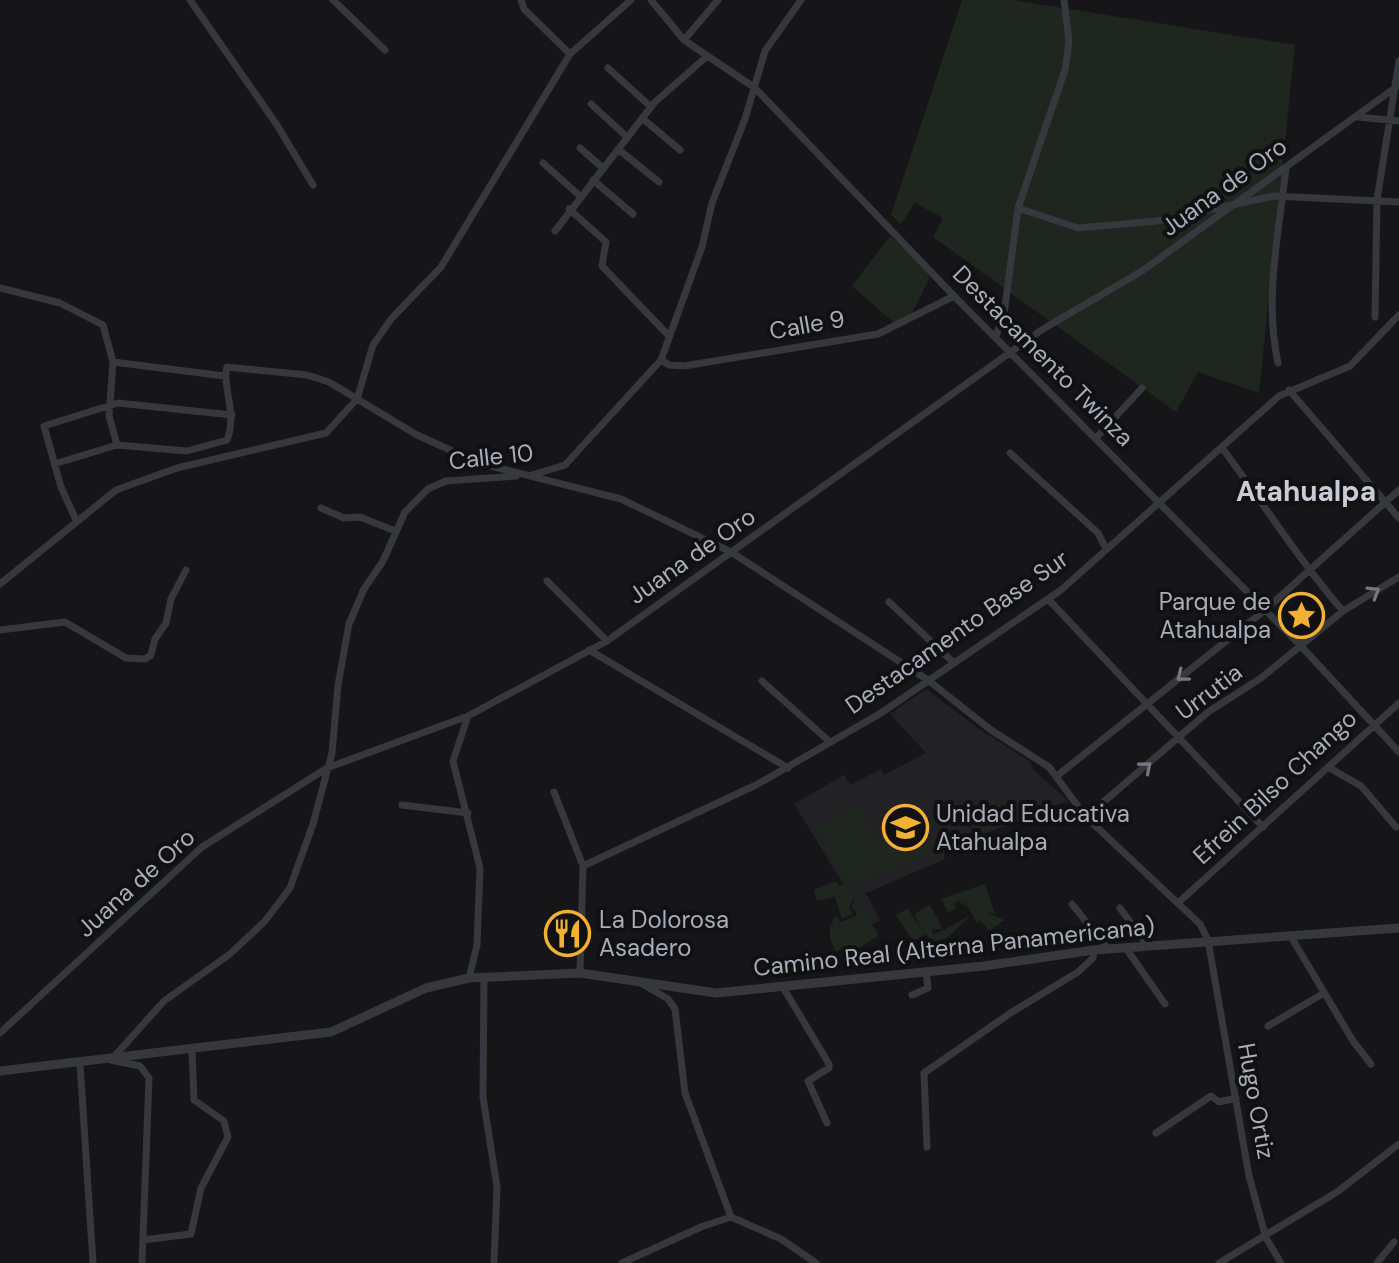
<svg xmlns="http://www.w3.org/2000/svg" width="1399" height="1263" viewBox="0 0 1399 1263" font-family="'DM Sans',sans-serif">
<rect width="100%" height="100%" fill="#161618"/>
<path fill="#222225" d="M926 689 979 729 1028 760 1034 770 1068 801 943 850 945 859 866 893 880 920 869 926 794 804 844 775 850 785 881 769 884 775 926 753 890 714Z"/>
<path fill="#1e261f" d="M962 0H1013L1295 45 1259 393 1198 372 1176 412 933 237 943 218 915 203 901 224 891 215Z
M890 236 928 272 929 279 909 319 896 325 852 286Z
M859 806 877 843 927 822 930 828 924 832 927 841 937 837 942 849 851 887 814 828Z
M836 881 839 886 845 885 853 900 849 907 853 914 842 919 835 897 817 901 814 890Z
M985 884 995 914 986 912 1004 920 989 931 980 920 977 923 965 903 964 906 958 900 954 904 956 909 948 912 941 899Z
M856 902 879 935 857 950 849 945 836 952C829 938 826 930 836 916L841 922 857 915 851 905Z
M930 905 943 929H932L933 935 971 915 949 936 937 942 934 938 941 957 926 934 913 941 896 915 908 909 921 928 914 914Z"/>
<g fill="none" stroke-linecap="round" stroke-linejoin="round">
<path stroke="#37383d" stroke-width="7" d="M190 0 277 125 313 185
M333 0 385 50
M521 0 524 9 570 54
M651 0 684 40 755 88 954 296 1300 645 1399 752
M684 40 718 0
M608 68 651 107
M591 104 627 137
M1358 117 1399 121
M642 118 680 150
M580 148 603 168
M618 149 659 182
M543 163 580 196
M593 180 633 214
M1018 208 1078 228 1157 221 1274 196 1399 202
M569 209 606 242 602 266 668 335
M555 231 654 103 706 57
M0 288 60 303 103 325 113 362 225 376
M1375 317 1377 200 1399 61
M996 336 1004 314 1018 208 1065 70 1069 41 1064 0
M661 360 669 365 684 366 878 334 954 296
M113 362 109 416 117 445
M1278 363C1264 299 1279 232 1286 168
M1289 390 1399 518
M1097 437 1142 388
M1223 449C1263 503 1299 560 1343 611
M1010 453 1098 533 1106 549
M54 464 117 445 187 451 227 440C238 413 221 382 227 367L307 375 329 382 417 435 479 463 621 499 731 552 928 680 991 730 1049 767 1086 817 1200 924 1208 940 1249 1176 1266 1238 1281 1263
M532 475 565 465 661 360 702 247 712 203 745 119 765 51 801 0
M321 508 344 518 360 517 395 531
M76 520 61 487 44 426 118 403 232 415
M547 581 607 641
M0 584 116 490 177 468 326 433 357 399 373 345 391 319 441 267 570 54 631 0
M1048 599 1263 827
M889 602 954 663
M0 630 65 622 126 658 145 659 151 655 155 639 166 623 171 599 186 570
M589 650 788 768
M762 681 830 742
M468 716 453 761 480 868 477 945 469 978
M1328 767 1361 786 1396 827
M1058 775 1265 610 1399 490
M554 792 583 866
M402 805 468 813
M1086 817 1208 712 1261 678 1343 611 1399 577
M1179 902 1399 703
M1072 904 1108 949
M1120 908 1147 945
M1290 935 1353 1041 1371 1064
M1125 947 1165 1004
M580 973 583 866 758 784 881 713 1061 590 1279 396 1350 366 1399 315
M484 977 483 1097 497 1187 494 1263
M641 983 668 999 675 1009 685 1093 731 1217 781 1239 816 1263
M784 989 829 1064V1068L808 1081 827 1123
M912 995 928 988 926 971
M1268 1026 1324 993
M0 1033 202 847 327 768 468 716 607 641 1043 329 1142 271 1399 85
M80 1064 93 1263
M1156 1133 1211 1096 1219 1102 1236 1098
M927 1147 924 1073 1012 1012 1078 972 1093 958 1094 950
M143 1240 191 1234 201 1188 228 1137 224 1121 194 1100 192 1051
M142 1263 149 1078 140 1066 111 1060 164 1001 230 954 265 921 290 888 313 824 332 753 338 685 349 624 364 589 383 561 405 512 428 489 446 481 516 476
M622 1263 701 1227 731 1217
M1219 1263 1337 1192 1399 1144
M1377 1263 1394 1242"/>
<path stroke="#37383d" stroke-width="9" d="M0 1071 331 1032 426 988 469 978 580 973 716 993 984 966 1094 950 1399 928"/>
</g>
<defs><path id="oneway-chevron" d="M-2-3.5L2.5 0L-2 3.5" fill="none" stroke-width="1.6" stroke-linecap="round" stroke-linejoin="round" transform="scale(2)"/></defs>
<g stroke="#757881">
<use href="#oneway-chevron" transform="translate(1374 592) rotate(-31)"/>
<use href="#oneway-chevron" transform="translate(1182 676) rotate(142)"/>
<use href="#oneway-chevron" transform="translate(1146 767) rotate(-40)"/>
</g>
<defs>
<symbol id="sight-ring" viewBox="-11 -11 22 22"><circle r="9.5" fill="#111113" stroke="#f2b134" stroke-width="1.5"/><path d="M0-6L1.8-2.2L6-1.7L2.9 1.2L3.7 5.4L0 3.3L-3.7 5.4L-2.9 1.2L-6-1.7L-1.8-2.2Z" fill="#f2b134"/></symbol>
<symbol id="school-ring" viewBox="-11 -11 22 22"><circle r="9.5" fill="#111113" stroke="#f2b134" stroke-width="1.5"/><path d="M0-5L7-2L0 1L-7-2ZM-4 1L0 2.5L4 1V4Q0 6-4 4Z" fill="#f2b134"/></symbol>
<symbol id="restaurant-ring" viewBox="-11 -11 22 22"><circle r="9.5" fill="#111113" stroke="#f2b134" stroke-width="1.5"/><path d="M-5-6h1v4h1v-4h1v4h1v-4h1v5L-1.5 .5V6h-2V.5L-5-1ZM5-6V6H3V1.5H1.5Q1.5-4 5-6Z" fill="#f2b134"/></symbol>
</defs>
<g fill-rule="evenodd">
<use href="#sight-ring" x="1276" y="590" width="51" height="51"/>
<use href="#school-ring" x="880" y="802" width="51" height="51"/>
<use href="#restaurant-ring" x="542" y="908" width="51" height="51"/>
</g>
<g text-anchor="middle" stroke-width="8" stroke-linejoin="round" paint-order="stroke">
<g font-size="24" fill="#a8adb8" stroke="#111113">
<text transform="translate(1224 187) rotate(-36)" y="8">Juana de Oro</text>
<text transform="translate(807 325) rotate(-10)" y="8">Calle 9</text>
<text transform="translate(1043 356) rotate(45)" y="8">Destacamento Twinza</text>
<text transform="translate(491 457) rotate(-6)" y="8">Calle 10</text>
<text transform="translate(692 556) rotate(-35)" y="8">Juana de Oro</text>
<text transform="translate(957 632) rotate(-35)" y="8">Destacamento Base Sur</text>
<text transform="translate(1209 692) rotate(-37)" y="8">Urrutia</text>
<text transform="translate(1275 787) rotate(-43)" y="8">Efrein Bilso Chango</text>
<text transform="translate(136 883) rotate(-42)" y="8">Juana de Oro</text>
<text transform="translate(954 947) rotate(-6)" y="8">Camino Real (Alterna Panamericana)</text>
<text transform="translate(1256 1101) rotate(80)" y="8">Hugo Ortiz</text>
</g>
<g font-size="24" fill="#a8adb8" stroke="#111113" text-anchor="start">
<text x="1271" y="610" text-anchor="end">Parque de<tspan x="1271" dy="28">Atahualpa</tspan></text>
<text x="936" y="822">Unidad Educativa<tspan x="936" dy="28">Atahualpa</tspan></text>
<text x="599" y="928">La Dolorosa<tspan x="599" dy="28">Asadero</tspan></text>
</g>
<g font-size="28" font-weight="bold" fill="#c9ccd4" stroke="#111113">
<text x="1306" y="501">Atahualpa</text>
</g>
</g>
</svg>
